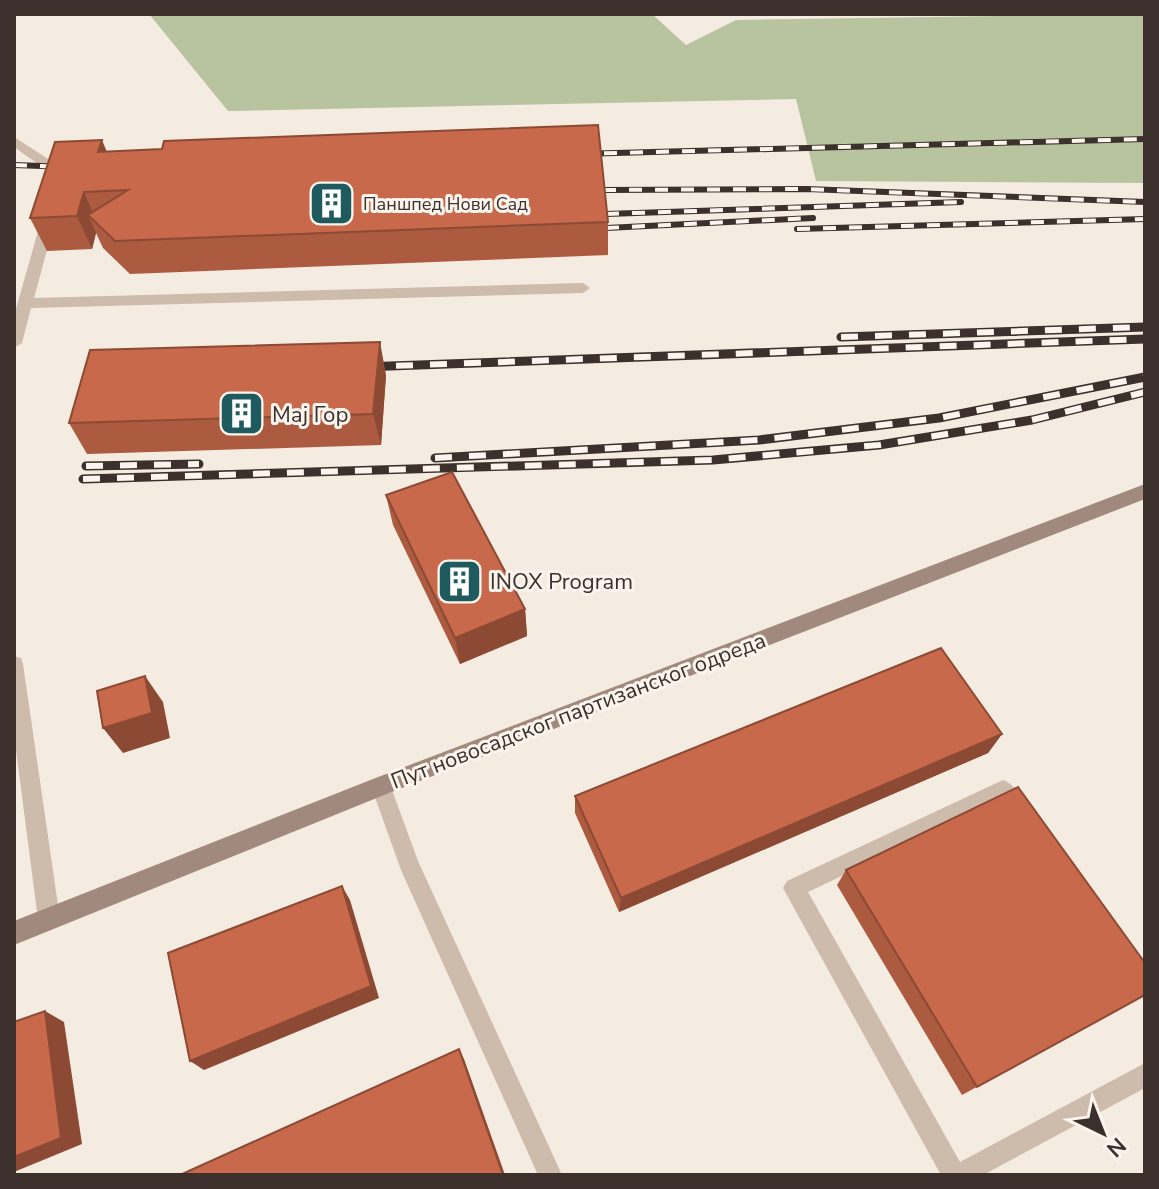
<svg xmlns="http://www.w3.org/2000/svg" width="1159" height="1189" viewBox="0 0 1159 1189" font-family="'Nunito Sans',sans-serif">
<rect width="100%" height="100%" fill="#f4ebe1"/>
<path fill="#b8c4a0" d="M149 14H666L653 15 686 45 736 20 1145 14V183L816 181 796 99 228 111Z"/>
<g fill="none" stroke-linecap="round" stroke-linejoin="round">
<path fill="#cdbbac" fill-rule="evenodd" d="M14 137 56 164 64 185 62 188H52L45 169 14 147Z
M49 212 56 217 34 298 583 283 590 288 583 293 31 308 22 343 14 348V316L42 217Z
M14 656 21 658 23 664 60 919 57 927 49 930 41 927 38 919 14 735Z
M381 777 388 779 418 861 562 1175H538L401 870 371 786 374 779Z
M1003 780C1015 784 1023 799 1028 810L1025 817 1018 820 1011 817 999 801 808 892 960 1162 1145 1063V1088L983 1175H941L783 888 787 881Z"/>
<path fill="#a18a7d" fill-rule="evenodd" d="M1145 484V499L389 793 14 945V921L373 779Z"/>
<defs>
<path id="rail-far1" d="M578 154 1145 139
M14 165 70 167
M603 190 807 189 1145 202
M606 214 961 202
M606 228 813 218
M797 229 1145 219"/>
<path id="rail" d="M841 337 1145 327
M362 367 1145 339
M435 458 759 440 939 418 1145 377
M86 466 199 464
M83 479 713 460 879 445 1032 420 1145 392"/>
</defs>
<use href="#rail-far1" stroke="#3b302b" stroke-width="6"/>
<use href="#rail" stroke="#3b302b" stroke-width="9"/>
<use href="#rail-far1" stroke="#fbf5ee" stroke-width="4" stroke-dasharray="13" stroke-linecap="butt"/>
<use href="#rail" stroke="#fbf5ee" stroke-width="6" stroke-dasharray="17" stroke-linecap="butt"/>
</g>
<path fill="#ac5a40" d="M106 151 608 222V255L130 274 103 248 96 233 92 249 47 251 30 218Z
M386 375 381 445 87 454 69 423Z
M386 495 525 609 527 636 460 664 393 525Z
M1002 734 988 753 619 912 575 813V796Z
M846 870 1145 995 962 1095 837 885Z"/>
<path fill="#8c4a34" d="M102 140 116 174 98 152Z
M84 192 98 225 88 215 96 233 92 249 77 216Z
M380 342 386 375 381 445 373 414Z
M525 609 527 636 460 664 455 638Z
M145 676 163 702 170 738 123 753 103 728Z
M1002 734 988 753 619 912 621 898Z
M342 886 350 900 379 998 204 1070 190 1061Z
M45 1011 64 1022 82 1144 14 1172V1157Z
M459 1049 464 1059 505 1175H503Z"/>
<path fill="#c8694b" stroke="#8c4a34" stroke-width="2" d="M598 125 608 222 115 241 88 215 128 190 84 192 77 216 30 218 55 142 102 140 98 152 162 149 164 141Z
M380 342 373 414 69 423 90 350Z
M452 472 525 609 455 638 386 495Z
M941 648 1002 734 621 898 575 796Z
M145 676 152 713 103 728 97 691Z
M1018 787 1145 963V995L977 1087 846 870Z
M342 886 371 986 190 1061 168 953Z
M45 1011 61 1138 14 1157V1022Z
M459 1049 503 1175H180Z"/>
<defs>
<symbol id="building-square" viewBox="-11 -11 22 22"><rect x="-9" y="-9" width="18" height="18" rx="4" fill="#1f5a5e" stroke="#fbf5ee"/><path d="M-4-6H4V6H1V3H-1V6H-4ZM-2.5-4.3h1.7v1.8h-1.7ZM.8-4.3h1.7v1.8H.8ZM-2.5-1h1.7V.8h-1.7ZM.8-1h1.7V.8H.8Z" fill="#fff"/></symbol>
</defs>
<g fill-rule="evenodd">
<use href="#building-square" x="306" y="178" width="51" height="51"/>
<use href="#building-square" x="216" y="388" width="51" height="51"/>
<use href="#building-square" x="434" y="556" width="51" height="51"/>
</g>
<g text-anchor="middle" stroke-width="6" stroke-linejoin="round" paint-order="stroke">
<g font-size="18" fill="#3b302b" stroke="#fbf5ee" text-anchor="start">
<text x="363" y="210">Паншпед Нови Сад</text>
</g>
<g font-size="22" fill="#3b302b" stroke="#fbf5ee" text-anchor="start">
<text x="272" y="422">Мај Гор</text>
<text x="490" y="589">INOX Program</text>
</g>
<g font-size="22" fill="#3b302b" stroke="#fbf5ee">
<text transform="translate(578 710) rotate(-21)" y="8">Пут новосадског партизанског одреда</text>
</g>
</g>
<rect width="1159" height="1189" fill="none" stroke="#3b302b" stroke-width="32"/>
<g transform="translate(1103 1133) rotate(137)" stroke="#fbf5ee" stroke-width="6" paint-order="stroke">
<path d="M0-6L14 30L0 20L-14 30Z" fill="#3b302b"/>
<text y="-12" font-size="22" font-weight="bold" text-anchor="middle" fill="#3b302b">N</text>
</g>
</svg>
